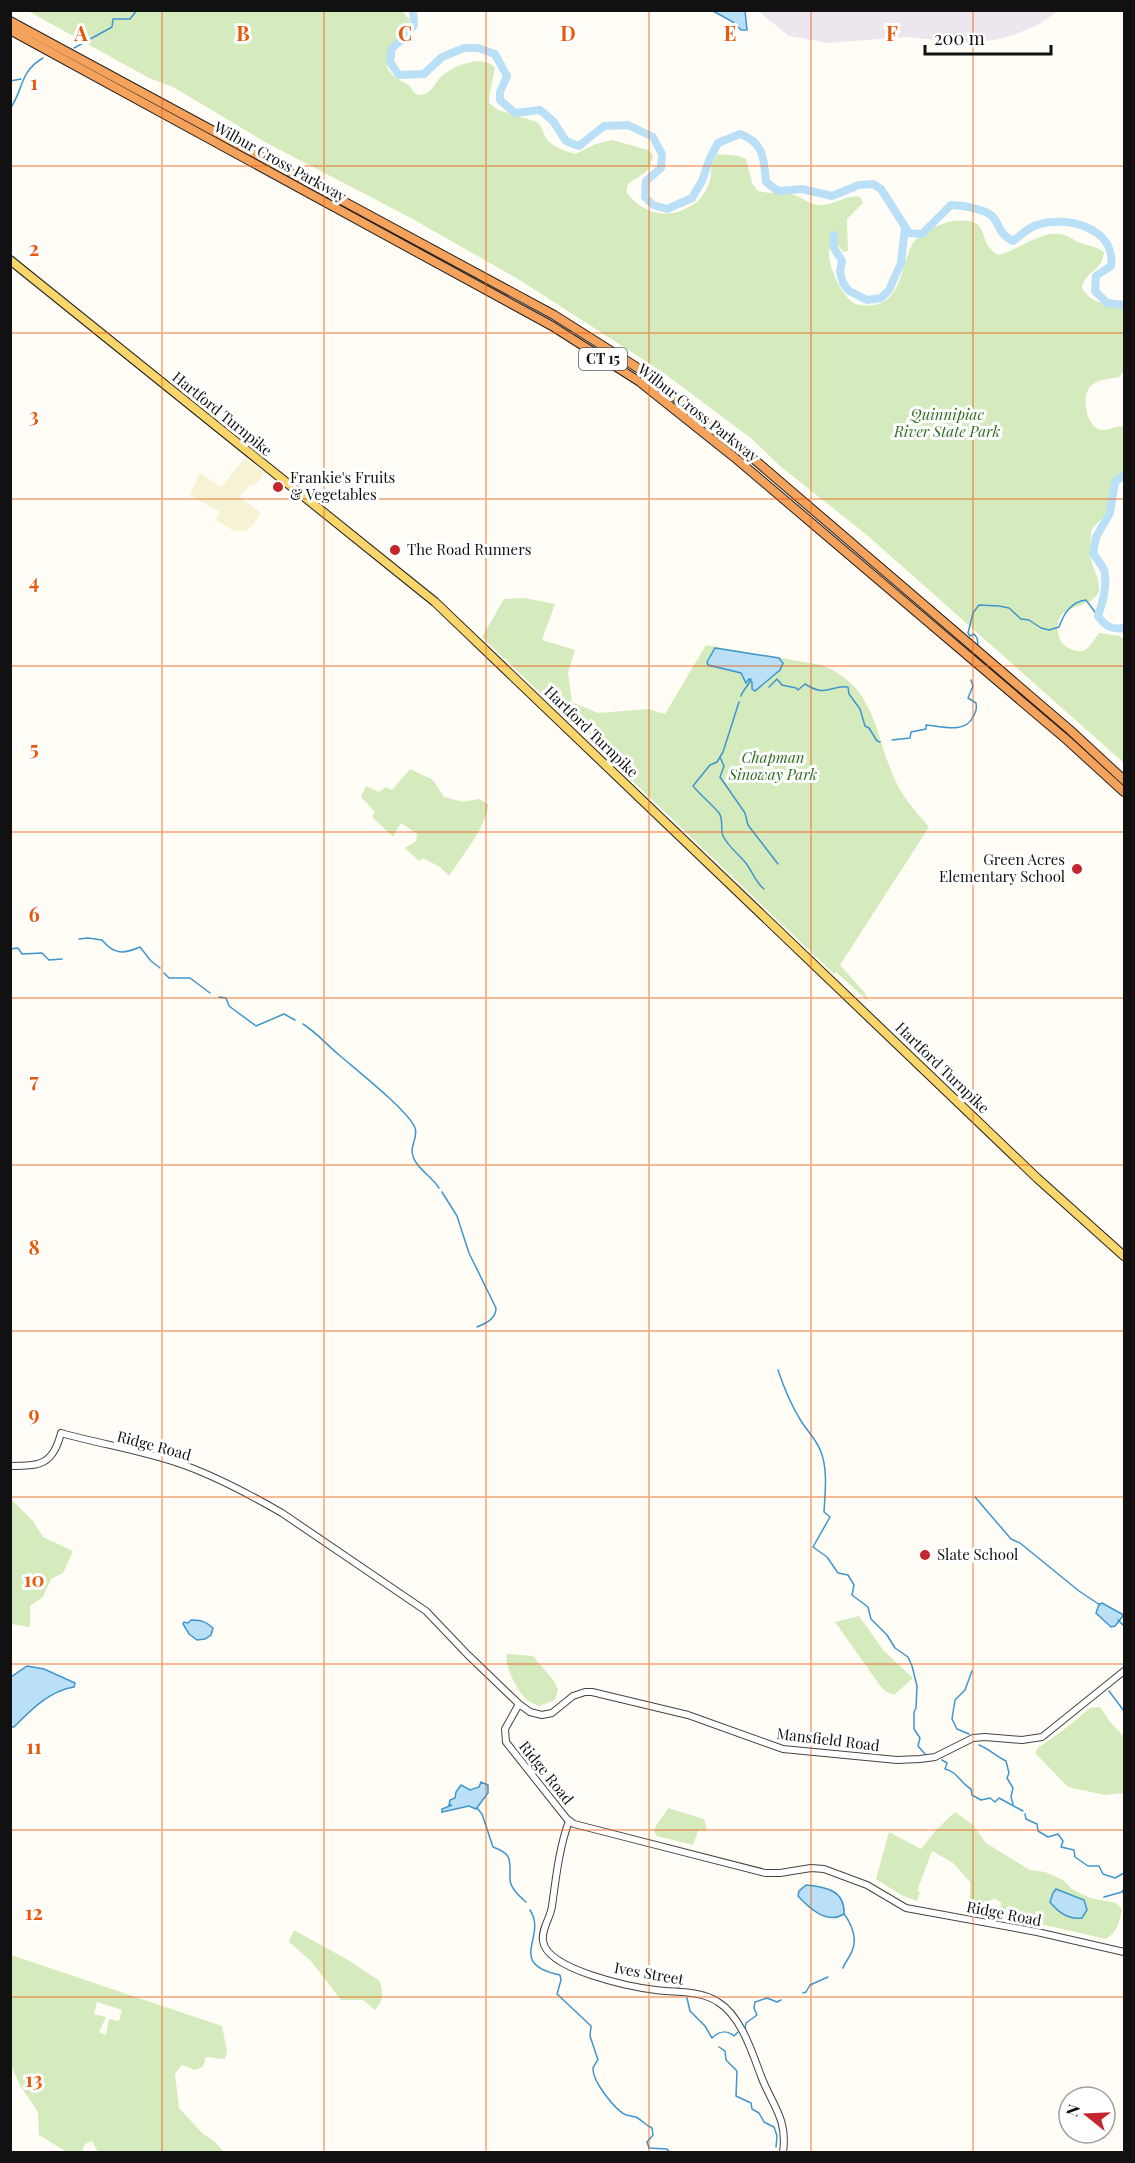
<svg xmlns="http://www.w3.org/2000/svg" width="1135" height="2163" viewBox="0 0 1135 2163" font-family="'Playfair Display',serif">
<rect width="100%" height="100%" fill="#fffdf5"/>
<path fill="#eee6ef" d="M758 11H1058L1038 25 1011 36 994 40 963 43 906 37 828 43 789 36Z"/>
<path fill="#f6f3d4" d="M245 458 266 473 253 486 250 485 239 497 261 513 252 526 246 531 232 530 216 520 220 512 191 496V492L200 473 221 487Z"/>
<path fill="#d5ebbd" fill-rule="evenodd" d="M28 11H402L409 19V25C401 37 376 58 391 73 395 78 402 81 407 84 412 87 414 96 420 95 432 95 436 80 444 74 457 65 483 54 495 68L489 97V103L498 110 537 122C543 127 543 134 547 140 553 146 566 152 575 154L596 144 612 140 648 150 653 155C649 176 643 172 628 184L626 192C640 212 666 220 687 208 693 205 698 202 702 196 705 192 709 185 710 180 713 167 708 165 718 154L739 156 746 159 752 183 758 191C769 194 780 192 791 194 801 196 809 205 818 205 833 207 845 194 860 197L863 203 847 219 848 251 843 252 838 245 837 239H835C833 241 831 244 830 247 825 261 841 296 854 303 861 307 873 306 881 303 903 293 902 261 913 243 920 233 941 223 953 221 995 216 974 243 999 255 1019 250 1043 228 1065 235 1070 237 1074 240 1078 242 1087 246 1096 246 1104 252 1102 272 1086 270 1082 287 1087 302 1110 306 1124 308V371L1119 377C1110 379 1099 379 1092 385 1080 394 1086 427 1101 430 1108 431 1117 425 1124 426V473C1110 484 1116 499 1107 512 1103 519 1095 524 1091 531 1091 539 1089 550 1091 559 1093 570 1100 578 1099 590 1095 611 1052 601 1058 632 1059 640 1063 646 1071 649 1087 657 1091 643 1099 633L1120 636 1124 640V763L868 536 780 466 752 439 661 371 518 279 411 218 265 142 173 87 149 78Z
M524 598 555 604 542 640 575 650 568 673 572 702 598 713 648 709 665 714 706 645 821 665C879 687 874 739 898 786 906 801 918 814 929 827L840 965 865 993 868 1001 836 972 834 974 482 637 504 599Z
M410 769 433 780 444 797 463 802 479 799 488 804C489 823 460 859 449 876L440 867 423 858 419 861 405 848 416 841 417 834 401 823 393 837 372 817 375 812 361 797 366 786 379 792 386 787 392 790Z
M11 1499 33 1521 43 1537 73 1551 63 1573 51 1579 43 1597 30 1606V1627L11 1624Z
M859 1616 884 1651 913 1678 894 1695 885 1691 879 1684 835 1622Z
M507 1654 533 1656 554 1681 558 1690 555 1700 539 1706C535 1704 529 1702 526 1699 518 1691 503 1665 507 1654Z
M1100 1707 1111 1723 1124 1737V1793L1105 1795 1068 1787 1035 1753 1038 1748 1066 1728 1090 1708Z
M668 1808 704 1819 707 1829 705 1831H698L693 1845 657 1836 654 1831C656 1822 664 1817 668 1808Z
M955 1812 972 1824 986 1843 1030 1870 1045 1872 1063 1880 1072 1889 1090 1898 1116 1903 1122 1909C1119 1923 1118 1931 1106 1939L996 1914 1002 1904 996 1899 990 1900 985 1915 967 1912 970 1898V1882L953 1863 932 1851 917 1891 920 1892 917 1901 901 1895 876 1879 889 1832 921 1849 937 1829Z
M294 1930 348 1960 380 1981C383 1994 384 2000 375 2010L363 2000H341L310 1960 289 1942Z
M11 1955 222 2026 227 2051 225 2059 206 2057 203 2067 195 2070 182 2065 175 2074 179 2108 202 2133 215 2142 224 2152H98L92 2141 85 2144 82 2152H67L39 2135 38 2112 19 2084 11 2065ZM97 2002 122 2010 119 2021 109 2019 106 2035 99 2032 106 2017 94 2014Z"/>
<path fill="#b9e0f7" stroke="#3f96cf" stroke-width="1.5" d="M713 11H745L747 30H741L733 22Z
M715 648 779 658 783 663 780 670 755 691 752 689V682L749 679 746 683 741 673 708 665 707 662Z
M1102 1603 1122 1614 1123 1616 1115 1626 1111 1627 1096 1613 1099 1604Z
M191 1620C200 1620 206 1621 213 1628L211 1635 205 1639 197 1640 189 1634 183 1624 184 1622 188 1623Z
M27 1666 44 1669 75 1683 74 1687C49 1691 31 1710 14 1727H11V1677Z
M481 1782 488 1785V1793L476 1809 469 1806 442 1812V1809L452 1805H449L450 1800 455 1798 456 1792 461 1785 470 1790 479 1787Z
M806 1885C826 1887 845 1890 844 1914 827 1925 809 1908 798 1896L799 1891Z
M1056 1889 1084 1900 1087 1910 1082 1918C1069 1920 1058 1912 1050 1902L1053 1893Z"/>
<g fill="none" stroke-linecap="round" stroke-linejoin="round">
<path stroke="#3f96cf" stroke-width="1.5" d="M74 48 112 27 113 19H130L137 10
M10 81 21 79
M10 109C24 89 19 72 43 58
M978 644 977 638 974 634 970 636 968 633 973 613 979 605 999 606 1009 608 1021 619 1029 620 1041 628 1049 630 1059 627C1064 613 1071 602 1086 600L1098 616
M769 687 777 679 782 685 796 688 798 690 805 684C827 698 830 685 848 687L849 694 860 709 865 726 869 728 877 741 880 742
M741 696C743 689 749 686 751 679
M739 702 723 752 717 762 710 765 693 786C701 796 711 803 719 813 724 820 720 829 723 836 728 846 737 853 745 862 752 870 755 882 764 889
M892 740 910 738 911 732 926 729V725C941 726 965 734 973 717 976 711 977 709 976 703L968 698 973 686 971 680
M720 757 724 766 720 777 745 813 748 825 778 864
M79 939 88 938 102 940C114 955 124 954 140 947L151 961 160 968
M10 949 18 948 22 954 42 953 49 960 62 959
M164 973 169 978H190L210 993
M219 997 226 998 229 1006 256 1026 284 1014 295 1020
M303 1024C317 1033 326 1044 338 1054 354 1068 409 1111 415 1128 418 1136 412 1143 412 1151 413 1167 431 1175 439 1188
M442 1192 457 1216 469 1253 496 1308C496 1319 486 1323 477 1327
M778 1370C784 1388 791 1405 801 1421 808 1432 817 1440 821 1452 828 1470 825 1493 824 1512L830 1517 813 1547 827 1557 838 1573 848 1575 854 1585 852 1595 868 1607 871 1619 887 1635 895 1648 908 1657 912 1666 917 1686 916 1708 914 1712V1729L920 1738 918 1746 925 1754
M975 1497 1011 1539 1020 1543 1079 1591 1100 1605
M1118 1620 1124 1626
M1109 1691 1124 1711
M969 1734 957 1729 952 1719 955 1700 965 1690 972 1671
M979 1745C989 1749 996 1756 1006 1761L1009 1773 1007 1778 1013 1788 1011 1797 1013 1804
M942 1760 947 1763 945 1769C958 1772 960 1783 971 1789L972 1795 981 1800 990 1798 995 1802 999 1798 1023 1811
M477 1808 482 1814 493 1847C512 1854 510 1859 510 1877 509 1887 519 1896 526 1902
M1025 1814 1026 1819 1037 1824 1038 1831 1048 1837 1058 1834 1063 1841 1061 1847 1074 1850 1075 1857 1088 1866H1099L1103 1874 1115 1878 1124 1873
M1104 1897 1122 1892 1124 1889
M530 1910C548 1937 505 1963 560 1975L561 1980 557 1994 591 2026 590 2036 598 2060C597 2061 594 2066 593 2068 592 2081 615 2110 626 2115 627 2115 635 2117 636 2117 642 2120 645 2125 652 2128L653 2135 647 2142 649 2148 667 2149 669 2152
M843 1968C845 1962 850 1957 852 1951 858 1939 851 1923 844 1914
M676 1981 679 1988 687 1991
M803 1993 806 1992 810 1985 828 1977
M687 1998 690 2011 705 2026 712 2038C719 2031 727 2030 734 2036L738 2032
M745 2029 746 2023 757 2015 754 2008 755 2002 767 1998 777 2002 781 2000
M719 2047 725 2051 726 2060 737 2071 736 2096 751 2103 752 2109 759 2113 764 2122 774 2127 777 2136 776 2147"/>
<path stroke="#b9e0f7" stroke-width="8" d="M413 10 414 25 403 39 392 48 390 62 399 75 424 74 442 57 464 48H478L495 54 507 76 500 92V100L515 113 540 110 553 121 566 141 579 146 604 126 628 125 653 137 662 154 661 168 646 181 645 197 653 205 667 209 692 198 702 181 710 158 718 143 740 134C764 142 764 160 766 182L778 191 802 189 832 196 859 185 873 184 881 189 909 233 922 234 951 205C961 205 983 209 991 215 1001 224 996 232 1013 241 1021 235 1029 227 1037 225 1067 215 1116 228 1111 266L1096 276 1095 291 1107 303 1124 305
M834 235V248L842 261 840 272 843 283 849 291 867 300 881 298 889 290 901 263 905 227
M1124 475 1115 482 1110 513 1096 537 1093 553C1096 558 1102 565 1104 570 1108 585 1103 602 1098 616 1105 626 1112 630 1124 628"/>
<defs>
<path id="minor" d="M10 1466C40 1466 53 1465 61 1433 100 1444 140 1450 178 1463 214 1475 249 1494 282 1513L426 1611 467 1654 519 1704 530 1712 542 1715 552 1713 573 1696 585 1692H592L688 1715 783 1749 897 1760 920 1759 935 1757 973 1738 985 1737 1022 1740 1042 1737 1124 1671
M519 1704 505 1729 506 1742 567 1819 574 1824 765 1873H780L811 1868 824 1869 867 1885 906 1908 1037 1932 1124 1952
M569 1821C559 1848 556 1878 552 1906 551 1917 541 1929 543 1941 547 1970 631 1987 656 1990 676 1993 700 1990 718 2002 741 2016 752 2052 761 2076 772 2105 788 2119 783 2152"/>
<path id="major" d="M10 260 435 602 1037 1178 1124 1256"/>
<path id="highway" d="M10 21 554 315 641 370 735 443 1070 730 1124 780
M10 30 552 326 640 382 734 457 1067 740 1124 792"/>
</defs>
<use href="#minor" stroke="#444" stroke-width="8"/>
<use href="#major" stroke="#222" stroke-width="10"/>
<use href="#highway" stroke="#222" stroke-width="10"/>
<use href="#minor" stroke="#fff" stroke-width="6"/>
<use href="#major" stroke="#f9d66b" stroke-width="8"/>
<use href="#highway" stroke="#f5a25d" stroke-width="8"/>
</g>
<path fill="none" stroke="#e8590c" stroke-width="1.5" stroke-opacity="0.55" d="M162 10V2152M324 10V2152M486 10V2152M649 10V2152M811 10V2152M973 10V2152M10 166H1124M10 333H1124M10 499H1124M10 666H1124M10 832H1124M10 998H1124M10 1165H1124M10 1331H1124M10 1497H1124M10 1664H1124M10 1830H1124M10 1997H1124"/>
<g fill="#c4262e" stroke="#fff" stroke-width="2">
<circle cx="278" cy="487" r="6"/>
<circle cx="395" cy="550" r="6"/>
<circle cx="1077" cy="869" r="6"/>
<circle cx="925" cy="1555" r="6"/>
</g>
<g text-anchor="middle" stroke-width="6" stroke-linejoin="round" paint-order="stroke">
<rect fill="#fff" stroke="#585858" stroke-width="1.5" x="579" y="348" width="48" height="22" rx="4.5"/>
<g font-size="14" font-weight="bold" fill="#111">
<text x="603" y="364">CT 15</text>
</g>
<g font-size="15" fill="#111" stroke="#fff">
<text transform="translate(280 162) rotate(29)" y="5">Wilbur Cross Parkway</text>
<text transform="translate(698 413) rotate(38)" y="5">Wilbur Cross Parkway</text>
<text transform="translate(222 414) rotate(39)" y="5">Hartford Turnpike</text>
<text transform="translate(591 732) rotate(44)" y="5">Hartford Turnpike</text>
<text transform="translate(942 1068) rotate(44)" y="5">Hartford Turnpike</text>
<text transform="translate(154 1446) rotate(15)" y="5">Ridge Road</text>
<text transform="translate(828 1740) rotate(7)" y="5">Mansfield Road</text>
<text transform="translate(546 1773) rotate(51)" y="5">Ridge Road</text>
<text transform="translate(1004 1914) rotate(11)" y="5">Ridge Road</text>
<text transform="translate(649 1974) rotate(10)" y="5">Ives Street</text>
</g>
<g font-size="15" font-style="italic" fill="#2f6b1f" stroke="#fff">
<text x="947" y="420">Quinnipiac<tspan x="947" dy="17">River State Park</tspan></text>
<text x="773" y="763">Chapman<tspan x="773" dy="17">Sinoway Park</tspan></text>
</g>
<g font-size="15" fill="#111" stroke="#fff" text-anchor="start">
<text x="290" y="483">Frankie's Fruits<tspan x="290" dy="17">&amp; Vegetables</tspan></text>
<text x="407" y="555">The Road Runners</text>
<text x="1065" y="865" text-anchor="end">Green Acres<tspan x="1065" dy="17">Elementary School</tspan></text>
<text x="937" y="1560">Slate School</text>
</g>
</g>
<g font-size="20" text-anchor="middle" font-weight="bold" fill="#e8590c" stroke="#fff" stroke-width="6" stroke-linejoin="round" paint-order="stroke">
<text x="81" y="41">A</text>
<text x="243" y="41">B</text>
<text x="405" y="41">C</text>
<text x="568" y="41">D</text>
<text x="730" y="41">E</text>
<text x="892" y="41">F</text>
<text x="34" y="90">1</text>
<text x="34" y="256">2</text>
<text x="34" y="423">3</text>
<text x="34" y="589">4</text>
<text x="34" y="756">5</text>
<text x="34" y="922">6</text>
<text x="34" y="1088">7</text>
<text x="34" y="1255">8</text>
<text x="34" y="1421">9</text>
<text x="34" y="1587">10</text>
<text x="34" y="1754">11</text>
<text x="34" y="1920">12</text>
<text x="34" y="2087">13</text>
</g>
<rect width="1135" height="2163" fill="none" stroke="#111111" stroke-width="24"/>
<g transform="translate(1087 2115) rotate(288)"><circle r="28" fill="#ffffff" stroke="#a0a0a0" stroke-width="1.5"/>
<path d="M0-4.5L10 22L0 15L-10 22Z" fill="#c4262e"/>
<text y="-9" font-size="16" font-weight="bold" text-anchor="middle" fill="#111111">N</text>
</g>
<path d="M925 45v9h126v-9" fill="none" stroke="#111111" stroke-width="3"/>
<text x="934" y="45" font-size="18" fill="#111111" stroke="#ffffff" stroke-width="4.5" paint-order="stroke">200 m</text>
</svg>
